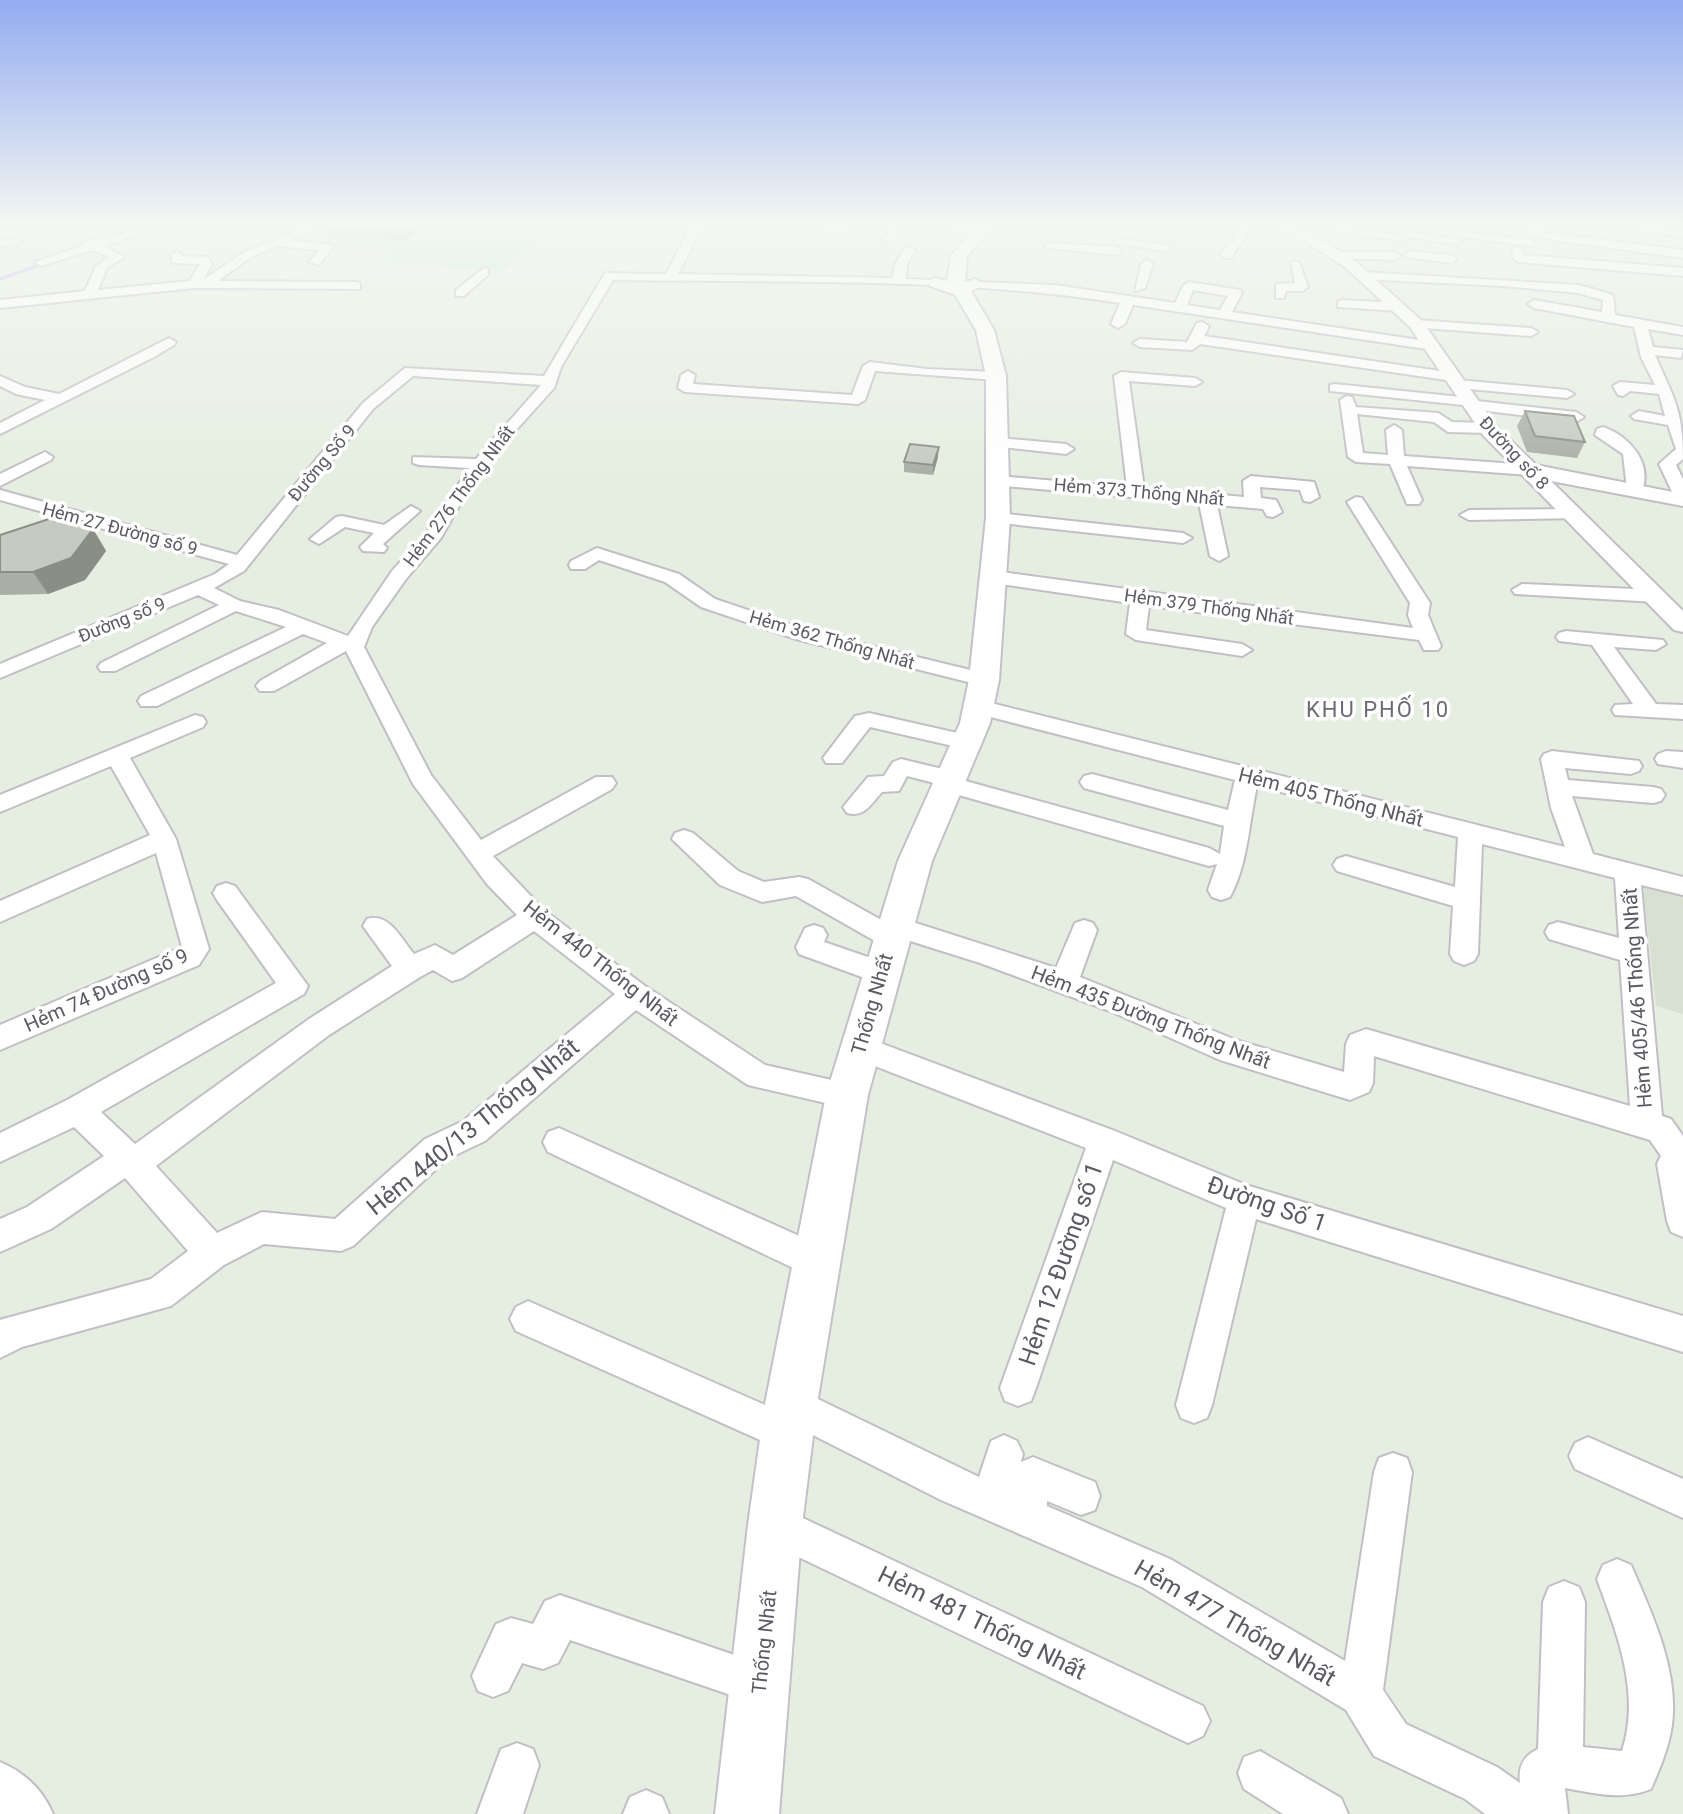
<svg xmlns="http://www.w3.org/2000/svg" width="1683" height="1814" viewBox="0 0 1683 1814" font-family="Roboto,sans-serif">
<rect width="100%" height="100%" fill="#e6eee1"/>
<path fill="#d8e0d1" d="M186 223H285L304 226 273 239Z
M1643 885 1683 895V1014L1656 1006Z"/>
<path fill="#bae9e0" d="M326 223H574L554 236 545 235 502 271 375 260 389 249 285 241Z"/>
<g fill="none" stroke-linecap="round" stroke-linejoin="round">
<path stroke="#b7a0ff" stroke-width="3" d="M0 279 47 262"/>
<defs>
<path id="minor" d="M0 223H14L0 228Z
M76 223 69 227 63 224 64 223Z
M310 223H325L290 240 331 245 333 247 319 265 309 262 319 250 278 246 251 257 218 281 356 282 360 283V289L194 288 0 308V300L85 291 96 266 109 257 92 250 41 266 35 262 84 245 85 242 131 231 137 234 104 246 124 257 107 268 98 290 190 281 200 264 172 263 171 255 177 251 183 256 207 257 212 264 203 280 243 253Z
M693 223H704L678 274 893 278 895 264 905 248 909 247 915 250 907 264 906 279 1055 285 1175 303 1183 286 1189 282 1240 290 1242 293 1232 312 1433 342 1440 346 1433 350 1133 305 1125 324 1118 328 1111 324 1120 303C954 277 781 283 613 280L561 367 554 388 500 448 463 499 441 538 406 579 372 627 364 647 431 775 481 840 596 777H612L616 783 612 789 493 856 544 910 645 986 765 1065 858 1086 862 1095 858 1104 847 1108 748 1085 636 1010 485 1141 447 1159 353 1246 341 1251 264 1244 224 1265 171 1306 22 1347 0 1358V1320L3 1319 151 1279 188 1251 125 1178 51 1229 0 1252V1219L27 1207 104 1156 74 1127 0 1162V1133L67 1100 276 983 217 900 213 893 217 886 226 883 235 886 308 986 304 994 101 1112 135 1144 309 1019 392 966 363 926 367 919C389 912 401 939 414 954L435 945 453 955 517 915 487 884 413 784 346 651 274 691H260L256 686 260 681 327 643 303 634 157 706H141L138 701 141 696 286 627 236 611 115 671H101L98 667 101 663 219 605 198 595 0 678V664L215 574 229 564 0 500V490L237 555 363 403 405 368 544 376 605 273 666 274ZM1193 290 1228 296 1220 310 1187 305ZM413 376 541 385 476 459 413 457V463L419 465 469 468 427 532 392 571 348 636 279 610 240 601 214 588 244 571 373 409ZM534 931 615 994 463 1121 425 1139 335 1219 262 1212 217 1233 156 1166 329 1035 420 977 433 970 452 981 462 978Z
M825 223H836L835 226 850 230 844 233 823 231Z
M892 223H903L892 242H884L882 240 888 233 885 230Z
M1245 223H1256L1233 254V258H1225L1221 254Z
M1312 223 1399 235 1410 232 1463 241 1457 244 1410 238 1399 241 1316 228 1312 227Z
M1530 223H1542V232L1683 250V258L1539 238 1529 233Z
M1590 223H1623L1683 231V237Z
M1457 231 1531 240 1537 243 1531 246 1453 236V232Z
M15 239 21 242 19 244 0 247V241Z
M1120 239 1166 245 1172 248 1166 251 1116 244 1114 242Z
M1051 243 1117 247 1123 251 1117 255 1047 248 1045 246Z
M1518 247 1522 248 1524 255 1683 268V276L1519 262 1513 258 1512 250Z
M1411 251 1451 255 1457 259 1451 263 1407 257 1405 255Z
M1339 252H1395L1401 256 1395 260 1335 258V254Z
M1147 260 1153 264 1145 288 1135 291 1141 264Z
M1291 262H1299L1308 287 1302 291H1286L1284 298H1276V284L1295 283Z
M484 268 488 269V275L464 296H456V290Z
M1364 272 1579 285 1613 295 1615 315 1683 327V335L1648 329 1653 347 1683 350 1681 358 1655 355C1674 399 1683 409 1683 459L1676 465 1683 479V501L1674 496 1659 464 1676 449 1668 425 1634 419 1631 416 1639 411 1665 416 1659 394 1630 391 1623 396 1618 395 1613 386 1620 382 1655 385 1641 357 1634 327 1534 308 1528 304 1534 300 1602 312 1603 300 1578 293 1503 286 1360 279 1358 276Z
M1343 300 1399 303 1405 307 1399 311 1338 307V301Z
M1416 320 1531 328 1538 332 1531 336 1411 327 1409 324Z
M1202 322 1209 326 1204 336 1453 373 1458 374V380L1567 390 1574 394 1567 398 1458 388 1453 387V381L1200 344 1192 350 1140 347 1133 343 1140 339 1187 342 1197 323Z
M169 338 176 342 174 345 154 357 0 434V423L45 400 16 394 0 386V376L25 387 59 394Z
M870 362 927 369 996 372 1003 376 996 380 875 371 865 400 858 404 685 392 678 388 681 375 688 371 695 375 693 384 852 395 863 366Z
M1121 372 1195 378 1202 382 1195 386 1129 381 1144 488 1244 497 1243 481 1251 476 1314 482 1319 497 1310 502 1304 501 1300 490 1260 487 1261 498 1276 500 1282 512 1273 517 1267 516 1263 509 1217 505 1228 556 1219 561 1210 556 1199 503 993 485 991 481 999 476 1127 487 1114 376Z
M1335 384 1470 398 1477 401 1576 412 1584 417 1576 422 1479 410 1472 406 1330 391V385Z
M1347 396 1352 397 1356 407 1438 413 1452 422 1488 423 1496 428 1488 433 1448 432 1434 422 1357 414 1363 453 1388 455 1386 430 1394 425 1402 430 1404 456 1528 465 1536 470 1528 475 1407 466 1422 500 1419 504H1407L1390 464 1356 462 1348 457 1340 400Z
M1603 427C1629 436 1654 463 1641 493L1635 494 1627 489 1623 454 1595 435 1597 429Z
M998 438 1066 444 1074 449 1066 454 992 446V440Z
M45 452 53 457 51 460 0 486V474Z
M1356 497 1362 498 1430 603 1428 615 1441 646 1438 650H1424L1419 640 1149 606 1146 630 1242 644 1252 650 1242 656 1136 640 1126 634 1130 603 994 583 985 577 994 571 1413 628 1408 615 1410 603 1347 502Z
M411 506 420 511 383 544 387 548 384 552 363 551 360 547 374 533 345 527 319 544 310 539 336 517 342 516 384 525Z
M1574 509 1583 514 1580 518 1469 520 1460 515 1469 510Z
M998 513 1183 533 1192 538 1183 543 992 522 989 518Z
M597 548 679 574 715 599 810 631 991 675 995 680 984 686 796 639 701 607 665 582 599 560 585 569H571L569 565 571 561Z
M1522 584 1656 590 1666 596 1656 602 1515 594 1512 590Z
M1566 631 1663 640 1666 644 1656 650 1614 647 1656 704 1683 705V719L1615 715 1612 710 1615 705 1633 704 1592 645 1559 641 1556 637 1559 633Z
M979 700 1565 847 1551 808 1541 759 1544 754 1552 751 1639 761 1642 766 1639 771 1631 774 1565 768 1568 780 1653 787 1661 789 1665 795 1661 801 1653 803 1572 796 1593 854 1683 877V895L1641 885 1662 1116 1671 1119 1683 1136V1237L1671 1232 1667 1221 1657 1164 1661 1156 1650 1140 1374 1056 1373 1083 1369 1092 1350 1100 1220 1060 1110 1011 980 963 904 939 900 945 891 948 882 945 796 896 762 902 720 885 672 839 675 833 684 830 693 833 738 871 764 882 799 877 808 879 883 921 894 916 1056 968 1075 923 1084 920 1093 923 1097 930 1080 977 1236 1040 1344 1072 1346 1044 1350 1035 1366 1029 1630 1106 1620 960 1549 939 1545 932 1549 925 1558 922 1619 938 1615 878 1482 844 1478 954 1474 961 1464 965 1454 961 1450 954 1453 906 1337 871 1333 865 1337 859 1346 856 1455 887 1458 837 1257 786C1249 822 1248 864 1230 897L1221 900 1212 897 1208 890 1217 864 1209 866 941 790 938 784 907 776 899 791 882 792C871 804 864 818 847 813L843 807 868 777 884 776 893 762 901 759 959 773 962 780 1209 848 1220 854 1224 826 1084 788 1080 782 1084 776 1092 774 1228 810 1235 780 971 712 968 707Z
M869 713 966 735 974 737 977 742 974 747 966 749 870 727 842 763H826L823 758 855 716Z
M195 715 203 717 206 722 203 727 130 758 176 839 209 949 199 965 0 1050V1025L182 947 156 853 0 922V901L150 835 111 766 0 812V795Z
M1666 751 1683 752V768L1658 764 1655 759 1658 754Z
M814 925 823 928 827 935 824 942 891 965 895 973 891 981 881 984 799 954 796 947 805 928Z
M859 1035 1115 1131 1246 1185 1683 1316V1352L1256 1219 1212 1405 1207 1418 1194 1423 1181 1418 1176 1405 1226 1208 1113 1160 1036 1388 1031 1401 1018 1406 1005 1401 1000 1388 1086 1148 849 1056 844 1047 849 1038Z
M559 1128 828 1249 833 1261 828 1273 816 1278 804 1273 548 1152 543 1142 548 1132Z
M528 1301 774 1409 773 1404 778 1391 791 1386 979 1477 991 1441 1004 1435 1017 1441 1023 1454 1021 1462 1033 1457 1095 1482 1100 1496 1095 1510 1081 1515 1047 1501V1506L1170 1559 1345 1661 1374 1472 1379 1458 1393 1453 1407 1458 1412 1472 1383 1690 1406 1724 1497 1767 1520 1783C1518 1767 1523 1756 1538 1749L1543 1602 1549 1587 1564 1581 1579 1587 1585 1602 1583 1747 1622 1751C1641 1692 1617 1634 1597 1579L1603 1565 1617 1559 1631 1565C1652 1614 1679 1670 1672 1725 1669 1747 1660 1768 1651 1789 1621 1801 1595 1793 1565 1788L1568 1814H1485L1465 1799 1374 1756 1346 1710 1142 1587 941 1500 805 1431 800 1446 787 1452 516 1331 510 1319 516 1307Z
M1588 1437 1683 1479V1518L1575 1469 1569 1456 1575 1443Z
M775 1505 1203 1706 1210 1721 1203 1736 1188 1743 1173 1736 761 1539 755 1525 761 1511Z
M560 1595 775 1669 781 1684 775 1699 760 1705 570 1640 558 1663 543 1669 522 1663 508 1691 493 1697 478 1691 472 1676 496 1624 511 1618 533 1624 545 1601Z
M517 1743 533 1749 539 1765 523 1814H477L501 1749Z
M1260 1751 1341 1798 1348 1814H1283L1244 1789 1238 1773 1244 1757Z
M0 1762C24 1772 43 1790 53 1814H0Z
M646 1790 662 1797 669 1814H623L630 1797Z"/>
<path id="tertiary" d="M889 223C911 223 970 217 986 229L979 233 896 227Z
M1268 223H1287L1318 237 1355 261 1422 321 1497 427 1536 465 1683 494V506L1551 481 1683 611V632L1674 630 1483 435 1410 327 1345 267 1308 243Z
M935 278 957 285 975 279 983 284 962 297 930 286V280Z"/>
<path id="secondary" d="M978 223H994L967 257 965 281 994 330 1006 376 1010 518 999 680 990 723 932 861 868 1095 817 1404 802 1525 779 1814H715L748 1525 765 1404 826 1095 898 861 960 723 969 680 986 518V376L976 330 947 281 951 256Z"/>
</defs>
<use href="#minor" stroke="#c2bec6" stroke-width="4"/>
<use href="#tertiary" stroke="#c2bec6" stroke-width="4"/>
<use href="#secondary" stroke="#c4c0ca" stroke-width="4"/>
<use href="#minor" fill="#fff" fill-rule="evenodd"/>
<use href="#tertiary" fill="#fff" fill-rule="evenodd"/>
<use href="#secondary" fill="#fff" fill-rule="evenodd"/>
</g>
<path fill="#a9afa5" d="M323 223H430L404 241 327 235Z
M1525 411 1585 442 1577 458 1527 452 1517 426Z
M938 457 933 475 904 472V462Z
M93 529 106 551 85 580 48 594 0 595V535Z"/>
<path fill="#8a8e86" d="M430 223 404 241 399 224Z
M939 447 938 457 933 475V465Z
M93 529 106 551 85 580 48 594 33 572Z"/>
<path fill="#c5cbc0" stroke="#8a8e86" stroke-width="2" d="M1525 411 1574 416 1585 442 1535 436Z
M910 444 939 447 933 465 904 462Z
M70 512 93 529 71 558 33 572H0V535Z"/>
<linearGradient id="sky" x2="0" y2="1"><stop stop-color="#94acf1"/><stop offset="0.47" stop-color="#f4f7f2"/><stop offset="1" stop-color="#f4f7f2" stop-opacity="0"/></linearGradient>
<rect width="1683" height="477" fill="url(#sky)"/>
<g text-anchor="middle" stroke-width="7" stroke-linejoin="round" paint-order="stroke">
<g font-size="18" fill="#5d5963" stroke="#fff">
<text transform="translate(1514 453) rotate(47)" y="6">Đường số 8</text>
<text transform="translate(322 463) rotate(-50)" y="6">Đường Số 9</text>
<text transform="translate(1139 492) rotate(5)" y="6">Hẻm 373 Thống Nhất</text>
<text transform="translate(459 496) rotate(-53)" y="6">Hẻm 276 Thống Nhất</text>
<text transform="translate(120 529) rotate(15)" y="6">Hẻm 27 Đường số 9</text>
<text transform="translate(1209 607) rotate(8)" y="6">Hẻm 379 Thống Nhất</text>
<text transform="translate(122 620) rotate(-22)" y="6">Đường số 9</text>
<text transform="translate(832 640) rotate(16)" y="6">Hẻm 362 Thống Nhất</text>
</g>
<g font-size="20" fill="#5d5963" stroke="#fff">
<text transform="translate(1331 797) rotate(14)" y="7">Hẻm 405 Thống Nhất</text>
<text transform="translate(601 963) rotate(38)" y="7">Hẻm 440 Thống Nhất</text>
<text transform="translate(106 990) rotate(-24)" y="7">Hẻm 74 Đường số 9</text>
<text transform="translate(1637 998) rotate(-94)" y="7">Hẻm 405/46 Thống Nhất</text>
<text transform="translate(872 1004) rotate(-74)" y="7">Thống Nhất</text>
<text transform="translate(1151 1017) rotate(21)" y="7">Hẻm 435 Đường Thống Nhất</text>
<text transform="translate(764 1642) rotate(-84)" y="7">Thống Nhất</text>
</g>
<g font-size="22" letter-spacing="2" fill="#6e6a76" stroke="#fff">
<text x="1378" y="717">KHU PHỐ 10</text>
</g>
<g font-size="24" fill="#5d5963" stroke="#fff">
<text transform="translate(473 1127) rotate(-39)" y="8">Hẻm 440/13 Thống Nhất</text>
<text transform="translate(1267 1204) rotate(19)" y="8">Đường Số 1</text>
<text transform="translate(1061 1264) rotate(-71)" y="8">Hẻm 12 Đường số 1</text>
<text transform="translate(982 1623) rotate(26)" y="8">Hẻm 481 Thống Nhất</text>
<text transform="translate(1235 1623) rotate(30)" y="8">Hẻm 477 Thống Nhất</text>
</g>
</g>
</svg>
